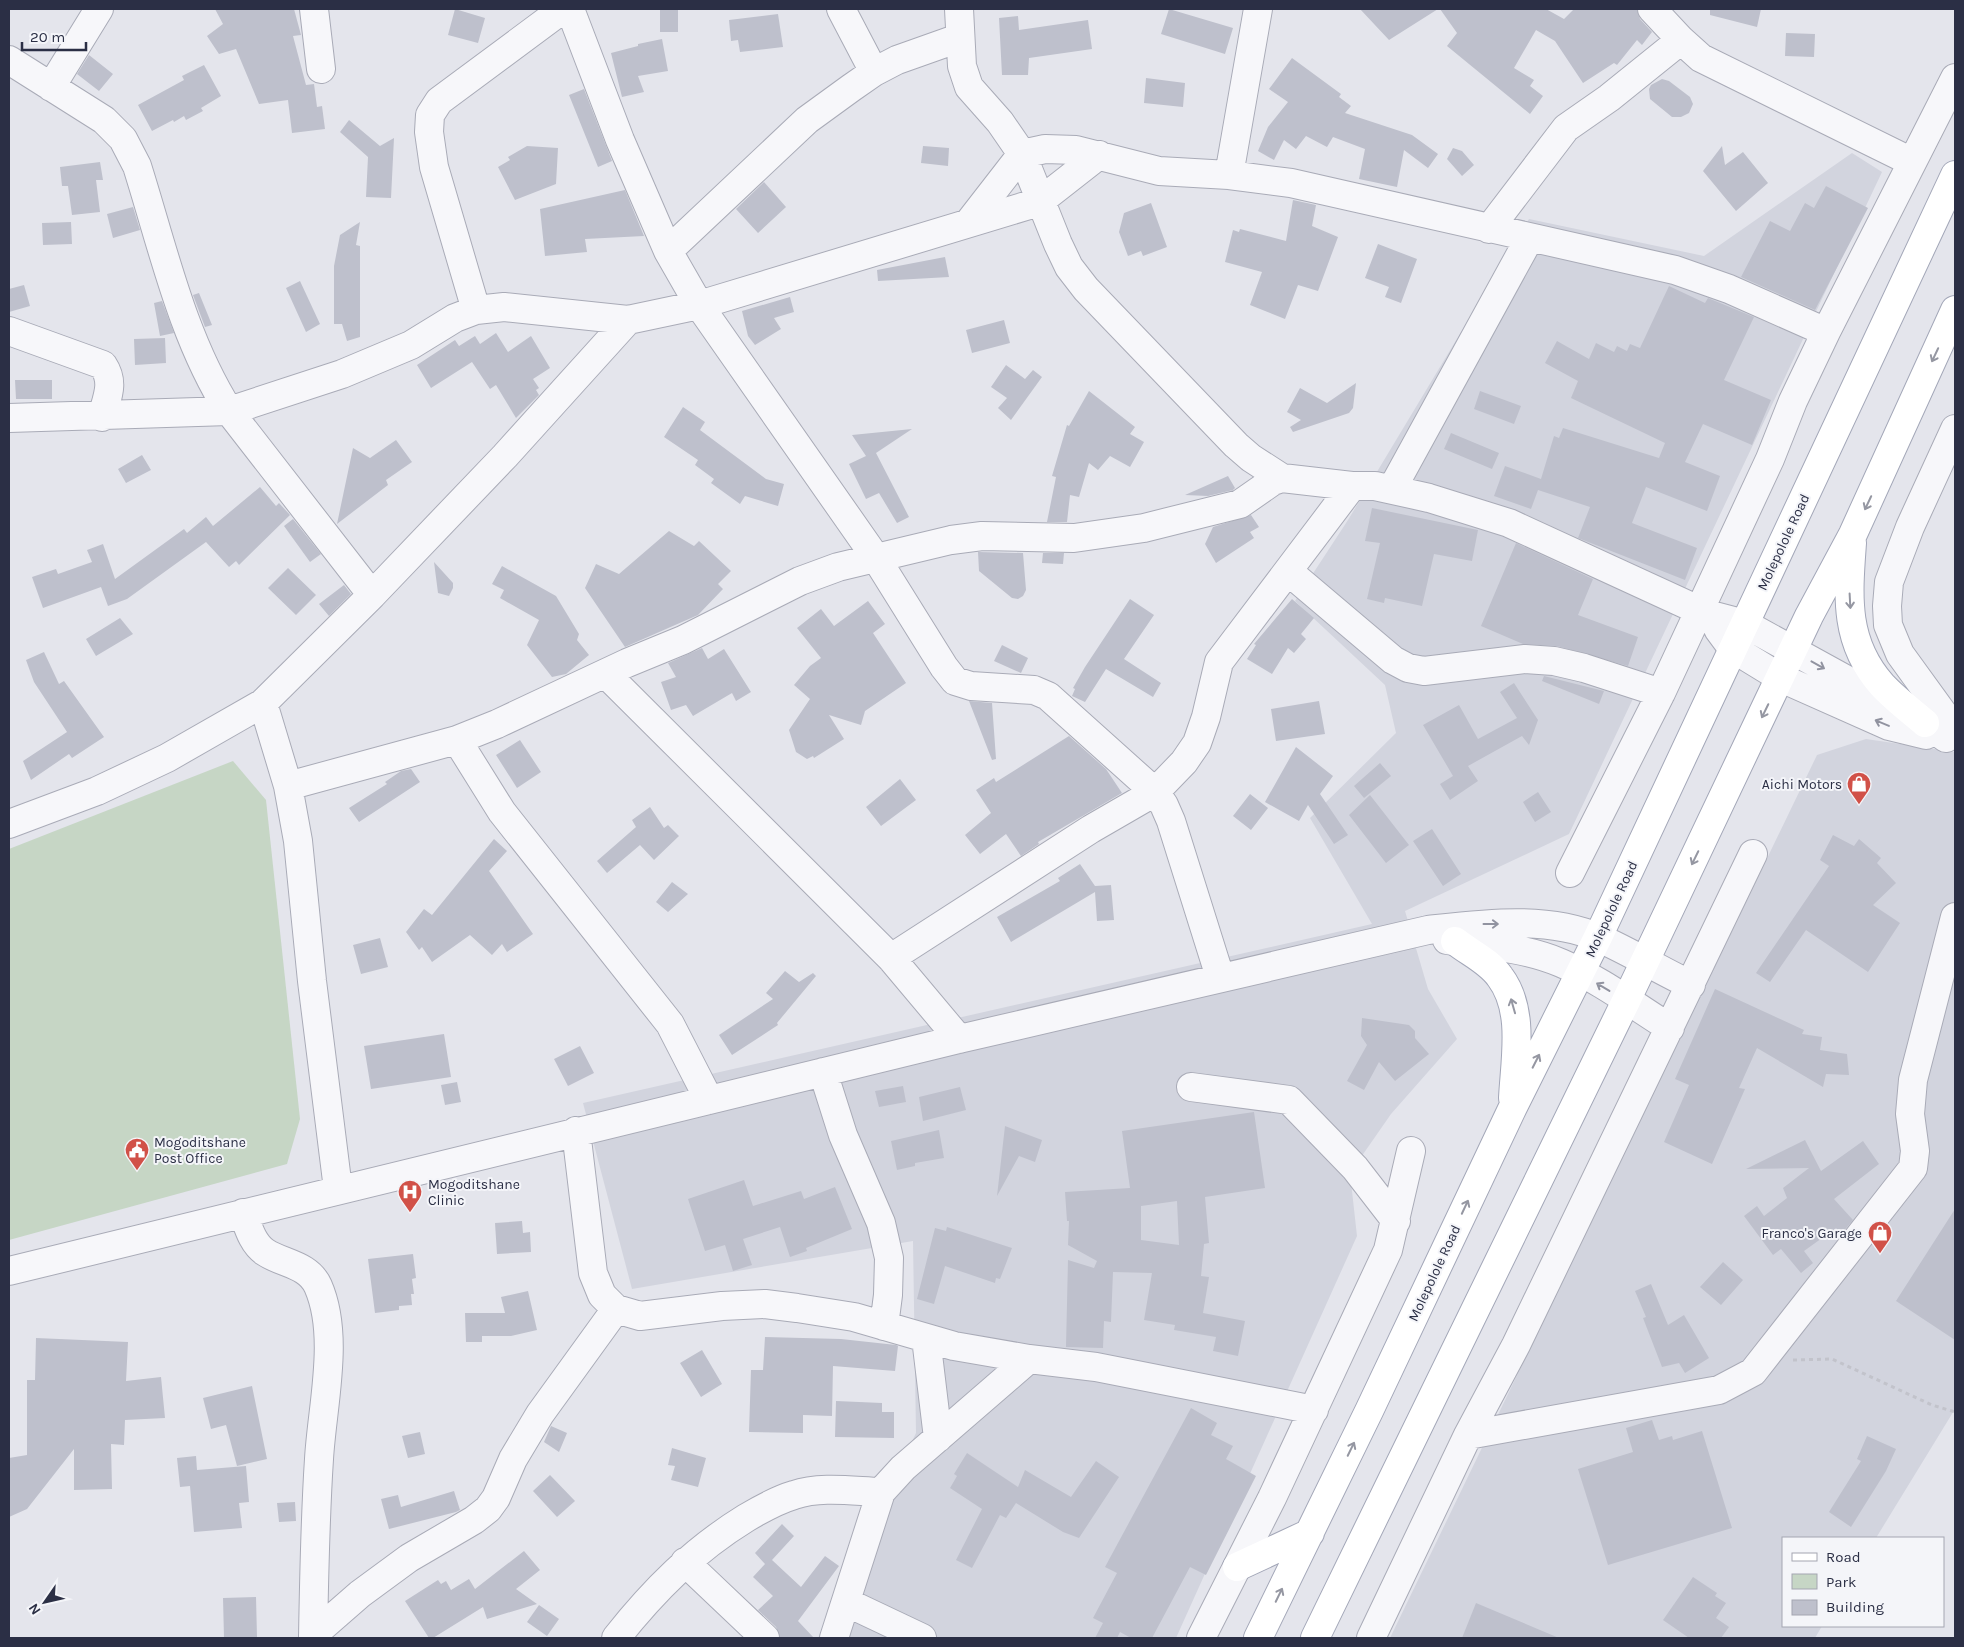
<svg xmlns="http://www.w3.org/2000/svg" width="1964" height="1647" viewBox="0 0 1964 1647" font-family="Karla,sans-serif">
<rect width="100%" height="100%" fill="#e4e5ec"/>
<path fill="#d2d4de" d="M1852 153 1882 172 1569 834 1405 911 1428 989 1457 1039 1391 1114 1350 1173 1357 1236 1176 1638H818L916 1433 913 1241 632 1289 583 1103 1372 924 1310 818 1396 733 1385 685 1295 601 1348 520 1529 219 1704 256Z
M1866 739 1955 752V1409L1876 1538H1783V1626H1822L1815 1638H1390L1817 755Z"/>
<path fill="#c6d6c5" d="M233 761 266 800 300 1119 287 1164 9 1240V849Z"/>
<path fill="#bec0cc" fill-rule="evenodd" d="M215 9H294L301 35 293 36 306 85 314 84 317 107 322 106 325 129 292 133 288 100 259 104 236 49 219 54 207 36 223 24Z
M455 9 485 18 478 43 448 35Z
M660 9H678V32H660Z
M1169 9 1233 28 1225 54 1161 34Z
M1360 9H1438L1389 40Z
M1440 9H1546L1564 19 1574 9H1637L1640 19 1652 32 1642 45 1637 40 1617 65 1614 63 1583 83 1555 41 1536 30 1514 68 1534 80 1530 86 1543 96 1530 114 1447 46 1457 33Z
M1710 9H1761L1757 27 1710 15Z
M778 14 783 47 740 52 738 40 731 41 729 20Z
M1018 16 1019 30 1088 20 1092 49 1029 58 1028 75H1002L999 18Z
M1786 33 1815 34 1814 57 1785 56Z
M662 39 668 71 638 76 644 92 622 97 611 53 638 46V44Z
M89 55 113 74 99 91 77 74Z
M1292 58 1341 94 1339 97 1351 106 1345 113 1412 135 1438 154 1428 168 1404 150 1397 187 1359 179 1365 149 1333 137 1327 147 1306 136 1296 149 1284 140 1274 160 1258 151 1268 127 1288 102 1269 89Z
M204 65 221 96 201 108 203 111 186 120 184 116 174 122 173 120 152 131 138 105 184 80 182 76Z
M1146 78 1185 83 1183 107 1144 103Z
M1662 79 1669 81 1690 97 1693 104 1689 113 1681 117H1672L1650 99 1649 89 1651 85Z
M584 89 612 161 598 167 569 95Z
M349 120 380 146 394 138 391 198 366 197 368 157 340 132Z
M527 146 558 148 556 184 515 200 498 167 510 160 508 157Z
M923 146 949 148 948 166 921 163Z
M1722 146 1725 165 1743 152 1768 183 1736 211 1703 171Z
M1453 148 1462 151 1474 165 1462 176 1447 159Z
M100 162 103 180H96L100 212 72 215 68 186H62L60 167Z
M764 182 786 207 758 233 736 209Z
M1826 186 1868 208 1815 310 1741 277 1770 221 1790 231 1805 203 1814 208Z
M625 190 644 236 585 239 587 252 545 256 540 209Z
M1293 200 1316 205 1312 226 1338 237 1318 291 1298 285 1285 319 1250 305 1262 272 1225 262 1233 230 1239 232 1240 229 1286 241Z
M1151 203 1167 247 1143 256 1141 251 1128 256 1119 232 1124 213Z
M133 207 140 230 113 238 107 214Z
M71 222 72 244 43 245 42 223Z
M360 222 356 245 360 246V337L347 341 342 324H334V266L340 235Z
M1378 244 1417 259 1401 303 1385 297 1389 287 1365 278Z
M945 257 949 277 878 281 877 270Z
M300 281 320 324 306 332 286 288Z
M24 285 30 306 9 312V289Z
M1669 286 1705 303 1708 298 1754 317 1724 380 1771 400 1752 445 1703 424 1685 462 1720 476 1707 511 1646 487 1632 523 1697 548 1685 580 1578 538 1590 507 1538 490 1531 509 1494 496 1505 466 1541 479 1554 436 1559 438 1563 428 1659 458 1665 443 1571 398 1578 381 1545 363 1557 341 1589 359 1596 343 1614 352 1617 346 1627 351 1630 344 1640 348Z
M199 293 212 325 205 327 193 295Z
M790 297 794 312 774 318 781 329 755 345 748 336 742 311Z
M162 301 174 333 160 336 154 303Z
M1004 320 1010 343 972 353 966 330Z
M496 333 508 352 531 336 550 368 533 379 539 388 536 390 539 395 516 418 496 385 490 389 472 362 431 388 417 365 455 340 459 346 475 336 480 344Z
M165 338 166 363 135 365 134 339Z
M1006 365 1025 379 1033 370 1042 377 1011 420 998 408 1007 398 991 387Z
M15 380H52V399H16Z
M1356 383 1353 408 1349 413 1293 432 1290 427 1301 420 1287 412 1300 388 1327 403Z
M1089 391 1135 427 1130 434 1144 442 1130 467 1110 456 1098 470 1089 463 1079 497 1070 495 1067 522H1047L1056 477 1052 476 1067 425 1069 426Z
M1480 391 1521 406 1514 424 1474 409Z
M683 407 705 422 700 430 766 479 784 484 778 506 745 496 740 504 711 483 714 479 695 465 698 460 664 437Z
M912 429 876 453 909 517 897 523 879 493 866 499 849 464 866 456 852 435Z
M1451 433 1499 453 1492 469 1444 449Z
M396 440 412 462 386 480 388 485 337 524 353 448 370 458Z
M142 455 151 470 126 483 118 469Z
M1228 476 1235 488 1233 490 1208 496 1185 495Z
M260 487 276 506 279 503 290 515 239 565 236 561 229 567 206 542 127 599 108 606 101 587 43 608 32 577 56 569 58 574 92 562 87 550 103 544 115 579 184 529 187 533 206 517 213 526Z
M1372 508 1478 530 1472 561 1434 554 1422 606 1385 598 1384 603 1367 599 1380 543 1365 541Z
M1251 515 1259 527 1250 532 1254 538 1216 563 1205 544 1213 527Z
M293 519 321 554 310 562 284 526Z
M669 531 694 546 699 541 731 571 718 584 723 589 698 615 625 647 585 588 596 564 619 574Z
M1516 543 1593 579 1578 615 1638 637 1628 666 1557 646 1523 644 1481 626Z
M978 552 1023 553 1026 590 1023 596 1018 599 1012 598 979 571Z
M1043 553H1064L1063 564 1042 563Z
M434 562 453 583V588L449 596 438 593Z
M502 566 556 596 579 634 577 640 589 655 566 674 552 677 527 645 539 620 500 598 504 590 492 584Z
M288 568 316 595 296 615 268 588Z
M344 585 351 594 329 616 319 604Z
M1130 599 1154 615 1124 659 1161 683 1153 697 1106 669 1085 702 1072 696 1075 689 1073 688 1085 667Z
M1292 599 1314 618 1301 634 1306 639 1294 653 1288 648 1272 674 1247 659 1256 645 1254 644Z
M868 601 885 624 873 633 906 683 865 711 861 725 829 715 844 739 814 758 813 756 807 759 796 752 789 730 810 699 794 685 810 666 821 658 797 628 821 609 834 626Z
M120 618 133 634 96 656 86 639Z
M1002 645 1028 658 1021 673 994 661Z
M702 648 708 659 724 649 751 692 736 701 732 693 693 716 686 705 671 710 661 682 676 677 668 663Z
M44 652 59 684 64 681 104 737 72 758 69 754 31 780 23 761 67 732 34 682 26 660Z
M1544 676 1604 691 1599 704 1542 681Z
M1514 683 1538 720 1529 745 1522 736 1468 766 1478 781 1450 800 1440 784 1453 776 1423 725 1459 705 1478 739 1517 718 1500 692Z
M969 701 992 703 996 759 992 760Z
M1319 701 1325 734 1276 741 1271 709Z
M1069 736 1106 769 1122 793 1038 842 1039 844 1021 856 1006 834 980 854 965 835 991 813 976 790 994 778 996 782Z
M520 740 541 772 517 788 496 755Z
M1296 747 1333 776 1320 794 1348 835 1334 844 1308 805 1299 821 1265 802Z
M1380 763 1391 776 1364 798 1354 786Z
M411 769 420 782 359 822 349 808 387 784 385 782 401 771Z
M900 779 916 800 881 826 866 807Z
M1538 792 1551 812 1535 822 1523 802Z
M1250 794 1268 808 1251 830 1233 816Z
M1370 795 1409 845 1386 863 1349 815Z
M650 807 664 828 668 825 679 836 654 860 640 845 607 873 597 861 636 827 632 820Z
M1432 829 1461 874 1443 886 1413 841Z
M1833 835 1854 846 1859 839 1881 858 1877 863 1896 883 1873 905 1900 923 1868 972 1806 930 1770 982 1756 973 1829 866 1820 860Z
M494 839 507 851 489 871 533 934 507 952 502 944 492 955 470 935 432 962 422 947 419 950 406 932 424 909 432 915Z
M1080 864 1095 886 1111 885 1114 920 1097 921 1095 892 1011 942 997 917 1060 881 1058 878Z
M672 882 688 894 668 912 656 902Z
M380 938 388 967 361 974 353 945Z
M785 971 799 982 813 973 816 976 777 1023 778 1025 732 1055 719 1035 773 999 766 993Z
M1715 989 1804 1030 1802 1034 1822 1037 1820 1050 1847 1054 1849 1075 1826 1074 1823 1087 1757 1048 1739 1088 1745 1089 1712 1164 1664 1142 1689 1085 1675 1079Z
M1362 1018 1409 1025 1415 1031V1038L1429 1054 1395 1081 1379 1062 1364 1090 1347 1081 1367 1045 1361 1036Z
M444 1034 451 1077 371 1089 364 1046Z
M580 1046 594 1073 568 1086 554 1059Z
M457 1082 461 1102 445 1105 441 1085Z
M903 1086 906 1102 879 1107 875 1091Z
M960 1087 966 1110 923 1121 919 1097Z
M1254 1112 1265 1188 1205 1197 1209 1243 1204 1244 1201 1276 1209 1277 1203 1313 1245 1321 1238 1356 1213 1351 1216 1337 1174 1330 1175 1325 1144 1320 1152 1273 1113 1272 1111 1322 1104 1321 1103 1348 1066 1347 1068 1260 1094 1268 1097 1261 1068 1245 1069 1221H1067L1065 1192 1130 1188 1122 1131ZM1177 1201 1179 1245 1141 1240V1206Z
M1005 1126 1042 1140 1035 1162 1019 1156 997 1196Z
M939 1130 944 1158 915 1163V1166L897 1170 891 1141Z
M1805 1140 1821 1171 1863 1141 1879 1164 1834 1199 1853 1220 1842 1233 1836 1228 1804 1251 1813 1263 1801 1273 1781 1249 1773 1255 1744 1216 1757 1206 1764 1216 1787 1198 1783 1188 1809 1168 1746 1169Z
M744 1180 753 1206 801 1191 804 1199 835 1187 852 1229 806 1248 807 1251 790 1257 780 1227 743 1239 752 1265 733 1271 725 1245 705 1251 688 1199Z
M1955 1209V1340L1896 1301Z
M522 1221 523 1233 530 1232 531 1252 497 1254 495 1223Z
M947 1227 1012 1248 1000 1279 996 1278 995 1283 945 1266 934 1304 917 1299 935 1228 946 1231Z
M413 1254 416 1278 412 1279 414 1294H411L412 1305 399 1306V1310L375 1313 368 1259Z
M1723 1262 1743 1280 1721 1305 1700 1287Z
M1651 1284 1668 1325 1684 1315 1709 1358 1685 1373 1679 1363 1662 1367 1643 1318 1646 1317 1635 1291Z
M528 1291 537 1330 511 1336H482V1342H466L465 1313H505L501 1297Z
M765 1337 841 1339 896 1345 898 1346 895 1371 833 1366 832 1416 803 1415V1433L749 1432 751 1370H763Z
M36 1338 128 1342 126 1381 161 1377 165 1418 125 1420 124 1445 111 1444 112 1489 74 1490V1449L27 1509 9 1517V1458L27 1455V1380H35Z
M702 1350 722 1384 701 1397 680 1363Z
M252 1386 267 1459 237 1466 226 1425 211 1429 203 1398Z
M836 1401 882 1403V1412H894V1438L835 1437Z
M1191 1408 1217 1423 1211 1435 1233 1446 1226 1459 1256 1476 1206 1575 1190 1567 1152 1638H1131L1120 1632 1117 1638H1095L1103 1623 1093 1618 1117 1573 1105 1567Z
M1652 1420 1659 1440 1672 1436 1673 1440 1702 1431 1732 1528 1608 1565 1578 1469 1633 1452 1626 1428Z
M551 1426 567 1433 559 1452 544 1442Z
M420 1432 425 1454 408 1458 402 1436Z
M1867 1436 1896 1449 1886 1471 1851 1527 1829 1512 1861 1461 1857 1459Z
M672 1448 706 1458 698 1487 671 1480 675 1466 668 1465Z
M967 1453 1018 1487 1025 1470 1071 1497 1096 1461 1119 1477 1079 1538 1063 1532 1016 1503 1006 1518 1000 1515 972 1568 956 1560 982 1509 950 1488 957 1476 954 1474Z
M196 1456 197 1470 246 1466 249 1502 239 1503 242 1528 194 1532 190 1486 180 1487 177 1458Z
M550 1475 575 1501 557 1517 533 1491Z
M454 1491 460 1510 456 1512 389 1529 381 1499 398 1495 401 1507Z
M295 1502 296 1521 279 1522 277 1503Z
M782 1524 794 1536 772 1560 801 1587 825 1556 839 1566 798 1621 814 1638H780L776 1627 758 1610 773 1596 753 1577 765 1564 755 1553Z
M524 1551 540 1570 516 1589 537 1604 487 1619 483 1607 433 1638H429L405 1601 438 1580 441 1584 446 1581 451 1590 469 1579 475 1589Z
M1693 1577 1717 1593 1715 1596 1726 1603 1716 1618 1729 1627 1721 1638H1689L1663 1620Z
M256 1597 257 1637 224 1638 223 1598Z
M1476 1603 1559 1638H1462Z
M539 1605 559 1619 547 1636 527 1622Z"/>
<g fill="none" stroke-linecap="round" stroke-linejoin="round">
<defs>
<path id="minor" d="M314 9 321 69
M570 9 620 140 668 251 699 305 876 558 944 667 955 681 971 686 1034 690 1048 696 1155 792 1164 805 1171 821 1220 977
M841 9 874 72
M1652 9 1681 40 1701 58 1912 162
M9 60 104 120 123 139 137 166C163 248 182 337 229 411L372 595
M51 87 99 9
M1229 175 1258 9
M970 221 1022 154 1045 149 1076 150 1159 171 1229 175 1291 183 1675 270 1729 289 1826 332
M1489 229 1566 128 1609 98 1681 40
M668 251 807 120 851 88 874 72 897 60 959 38
M476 310 504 307 628 320 699 305 1039 202 1099 155
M9 331 103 365C115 383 107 397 102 417
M9 418 229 411 342 374 411 345 455 318 476 310 434 167 429 132 430 115 439 101 563 9
M1955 429 1910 527 1889 582 1887 606 1888 625 1900 654 1955 730
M1282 478 1352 486H1375L1429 498 1509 523 1707 614 1745 624 1925 723 1946 738
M1392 489 1529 239
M1289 572 1393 660 1408 668 1424 671 1525 659 1554 661 1584 668 1661 693
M1718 629 1732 648 1781 678 1889 726 1926 735
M606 674 891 958 959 1039
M263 703 288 786 298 841 312 981 338 1189
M457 740 502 812 670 1024 709 1100
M288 786 457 740 497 724 627 663 683 640 800 581 838 567 951 540 982 536 1074 538 1144 528 1240 504 1273 481 1282 478 1251 458 1236 445 1086 289 1069 267 1058 244 1022 154 1000 122 969 87 962 66 959 9
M9 824 97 791 167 758 263 703 372 595 505 456 628 320
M1570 873 1661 693 1770 459 1793 401 1826 332 1955 78
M1447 940C1485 945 1526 948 1561 963 1599 979 1635 1006 1670 1028
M891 958 1091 829 1155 792 1184 762 1197 743 1206 717 1219 662 1352 486
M823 1072 843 1135 881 1223 889 1258 888 1295 884 1326
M1191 1087 1289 1100 1355 1168 1396 1221
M576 1131 593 1273 602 1295 616 1309 640 1316 722 1306 765 1304 797 1308 854 1317 954 1346 1029 1359 1096 1367 1314 1410
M243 1213C248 1226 252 1243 265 1252 283 1264 308 1264 318 1286 340 1336 322 1406 319 1459 315 1519 314 1579 313 1638
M9 1271 959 1039 1428 930C1482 924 1547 915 1599 938 1630 952 1660 970 1691 985
M926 1338 938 1438
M1468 1435 1719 1390 1753 1372 1913 1168 1915 1151 1910 1114 1913 1080 1955 917
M685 1562 765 1638
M846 1602 922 1638
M313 1635 360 1594 409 1558 474 1520 488 1509 496 1498 513 1459 540 1414 616 1309
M616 1638C654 1590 694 1550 746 1518 761 1509 777 1500 794 1495 821 1486 852 1491 881 1492
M834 1638 881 1492 903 1468 1029 1359
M1201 1638 1272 1498 1388 1250 1411 1151
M1371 1638 1468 1435 1516 1345 1753 854"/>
<path id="major" d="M1852 543C1848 597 1844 642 1882 685 1895 699 1911 711 1925 723
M1455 941C1470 953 1489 961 1500 977 1525 1010 1515 1059 1513 1098
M1237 1567 1310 1533
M1258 1638 1369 1411 1513 1107 1598 937 1955 175
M1315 1638 1626 1001 1809 616 1853 534 1955 310"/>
</defs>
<use href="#minor" stroke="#a9abb7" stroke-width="30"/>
<use href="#major" stroke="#a3a7b8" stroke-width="30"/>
<path stroke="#c2c3cb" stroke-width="3" stroke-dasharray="4 4" stroke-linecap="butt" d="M1793 1360 1832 1359 1932 1405 1955 1412"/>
<use href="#minor" stroke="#f7f7fa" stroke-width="28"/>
<use href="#major" stroke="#fff" stroke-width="28"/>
</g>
<defs><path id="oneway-shaft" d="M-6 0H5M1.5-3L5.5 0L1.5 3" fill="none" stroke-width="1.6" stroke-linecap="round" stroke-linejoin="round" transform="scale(1.25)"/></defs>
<g stroke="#9597a2">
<use href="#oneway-shaft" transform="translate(1935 355) rotate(115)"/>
<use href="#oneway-shaft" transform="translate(1868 503) rotate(115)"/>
<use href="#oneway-shaft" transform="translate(1850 601) rotate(87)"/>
<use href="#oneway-shaft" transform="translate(1765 711) rotate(116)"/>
<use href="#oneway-shaft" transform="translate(1695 858) rotate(116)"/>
<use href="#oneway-shaft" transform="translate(1513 1006) rotate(-106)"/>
<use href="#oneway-shaft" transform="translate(1536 1061) rotate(-63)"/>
<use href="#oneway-shaft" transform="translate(1465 1207) rotate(-65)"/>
<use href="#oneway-shaft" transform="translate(1351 1449) rotate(-64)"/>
<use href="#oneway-shaft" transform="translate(1279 1595) rotate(-64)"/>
</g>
<g stroke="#9193a0">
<use href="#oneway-shaft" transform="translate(1818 665) rotate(29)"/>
<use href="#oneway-shaft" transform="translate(1882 723) rotate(-157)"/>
<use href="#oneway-shaft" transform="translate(1491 924)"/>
<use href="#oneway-shaft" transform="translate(1603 987) rotate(-149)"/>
</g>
<defs>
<symbol id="shop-pin" viewBox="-11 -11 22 30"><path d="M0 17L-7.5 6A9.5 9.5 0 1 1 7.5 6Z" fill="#d15148" stroke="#f4f5f9"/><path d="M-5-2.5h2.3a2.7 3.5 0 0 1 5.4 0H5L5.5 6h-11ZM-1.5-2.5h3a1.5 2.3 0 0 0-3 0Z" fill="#fff"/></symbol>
<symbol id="civic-pin" viewBox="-11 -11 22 30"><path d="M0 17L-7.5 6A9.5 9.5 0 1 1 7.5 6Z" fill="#d15148" stroke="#f4f5f9"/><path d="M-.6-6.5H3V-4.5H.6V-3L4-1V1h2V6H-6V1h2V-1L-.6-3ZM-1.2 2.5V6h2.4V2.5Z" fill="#fff"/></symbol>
<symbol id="hospital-pin" viewBox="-11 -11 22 30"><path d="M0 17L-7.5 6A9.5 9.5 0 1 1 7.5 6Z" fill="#d15148" stroke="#f4f5f9"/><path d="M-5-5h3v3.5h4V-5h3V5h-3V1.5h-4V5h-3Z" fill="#fff"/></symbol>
</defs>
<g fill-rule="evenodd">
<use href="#shop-pin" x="1845" y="770" width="28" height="38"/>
<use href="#civic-pin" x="123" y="1136" width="28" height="38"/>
<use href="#hospital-pin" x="396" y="1178" width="28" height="38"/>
<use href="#shop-pin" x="1866" y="1219" width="28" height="38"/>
</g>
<g text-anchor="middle" stroke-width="4" stroke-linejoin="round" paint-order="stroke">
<g font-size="14" fill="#2b2f45" stroke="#f4f5f9">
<text transform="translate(1783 542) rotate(-65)" y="5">Molepolole Road</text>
<text transform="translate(1611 909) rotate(-65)" y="5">Molepolole Road</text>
<text transform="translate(1434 1273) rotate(-65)" y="5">Molepolole Road</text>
</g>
<g font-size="14" fill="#2b2f45" stroke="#f4f5f9" text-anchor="end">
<text x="1842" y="789">Aichi Motors</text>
<text x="154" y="1147" text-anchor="start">Mogoditshane<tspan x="154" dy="16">Post Office</tspan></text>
<text x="428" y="1189" text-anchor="start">Mogoditshane<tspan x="428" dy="16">Clinic</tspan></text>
<text x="1862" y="1238">Franco's Garage</text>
</g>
</g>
<rect width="1964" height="1647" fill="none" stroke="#2b2f45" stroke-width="20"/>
<rect x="1782" y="1537" width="162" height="90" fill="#f4f5f9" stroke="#a4a6b1"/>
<rect x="1792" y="1553" width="25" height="8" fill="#ffffff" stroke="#a4a6b1"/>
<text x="1826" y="1562" font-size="15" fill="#2b2f45">Road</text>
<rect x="1792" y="1574" width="25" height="15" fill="#c6d6c5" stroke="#a4a6b1"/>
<text x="1826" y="1587" font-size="15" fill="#2b2f45">Park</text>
<rect x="1792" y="1600" width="25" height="15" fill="#bec0cc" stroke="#a4a6b1"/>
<text x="1826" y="1612" font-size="15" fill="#2b2f45">Building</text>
<g transform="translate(45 1602) rotate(236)" stroke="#f4f5f9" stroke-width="4" paint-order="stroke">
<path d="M0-4L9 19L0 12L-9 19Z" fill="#2b2f45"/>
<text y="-8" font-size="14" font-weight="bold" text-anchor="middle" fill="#2b2f45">N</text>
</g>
<path d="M22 42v8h64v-8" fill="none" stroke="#2b2f45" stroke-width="2.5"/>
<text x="30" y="42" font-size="15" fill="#2b2f45" stroke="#f4f5f9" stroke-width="4" paint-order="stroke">20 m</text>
</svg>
